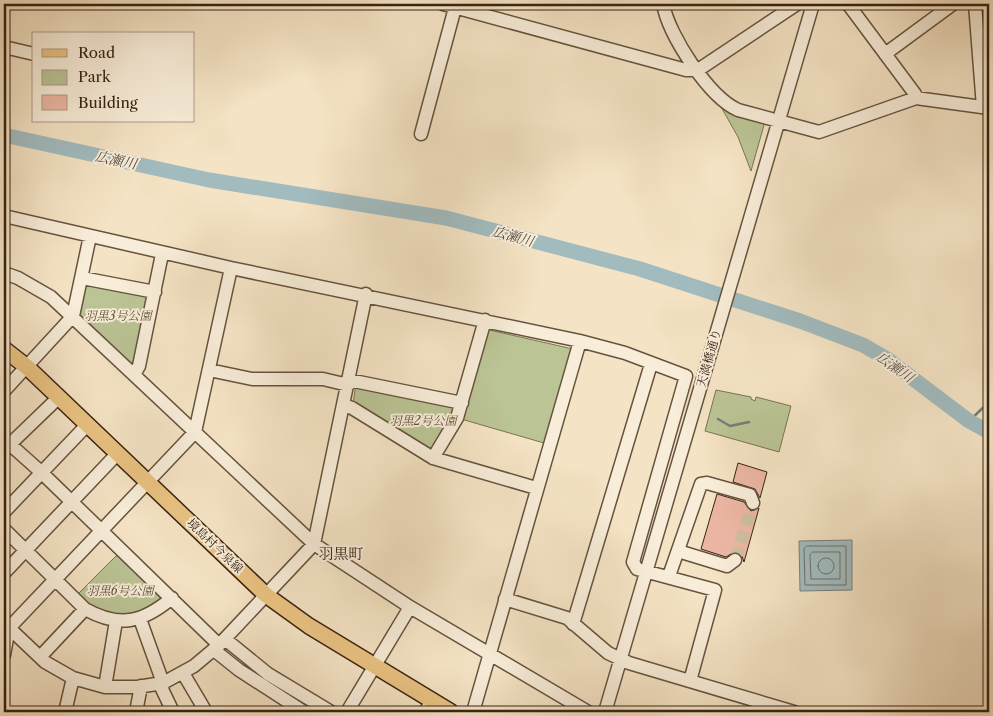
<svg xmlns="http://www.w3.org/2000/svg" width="993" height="716" viewBox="0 0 993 716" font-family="'Libre Caslon Text','Noto Serif JP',serif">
<rect width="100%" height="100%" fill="#f4e3c4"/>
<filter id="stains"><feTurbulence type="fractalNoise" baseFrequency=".004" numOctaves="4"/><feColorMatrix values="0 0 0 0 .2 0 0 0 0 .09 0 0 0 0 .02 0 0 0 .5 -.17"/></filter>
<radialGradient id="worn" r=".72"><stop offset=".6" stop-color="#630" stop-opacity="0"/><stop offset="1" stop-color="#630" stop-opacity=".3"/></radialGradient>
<path fill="#bbc495" stroke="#797454" d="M720 105 732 113 762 122 764 125 751 171 738 137Z
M88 283 147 294 149 299 136 361 130 363 80 317 78 314 84 285Z
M485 329 573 349 544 443 461 419Z
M356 384 453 406 456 413 434 448 427 450 353 404Z
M716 390 751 397V399L755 401 756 397 791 406 779 452 705 431Z
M116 556H120L162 597 163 602C144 617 114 619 92 608 87 605 82 598 78 594Z"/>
<path fill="#a1bbbf" stroke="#777e7a" d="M852 540V590L800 591 799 541Z"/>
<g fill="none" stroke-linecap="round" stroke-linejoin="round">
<path stroke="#6c6f68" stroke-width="1" d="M807 546H846V585H805L804 549Z
M813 552H840V579H811L810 555Z
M818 566a8 8 0 1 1 16 0a8 8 0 1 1-16 0Z"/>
<path stroke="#777e7a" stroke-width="2.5" d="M718 419 730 426 749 422
M969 421 989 402"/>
<path stroke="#a1bbbf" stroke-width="15" d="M4 135 209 180 446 218 640 269 800 321 863 345 887 359 969 421 989 432"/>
</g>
<path fill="#ebb6a3" stroke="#372312" d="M738 463 767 472 760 498 755 489 733 482Z
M717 494 744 502 751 511 759 508 744 562 742 556 738 552H734L726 557 701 549Z"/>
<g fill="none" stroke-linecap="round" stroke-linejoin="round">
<path stroke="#cebda0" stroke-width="12" stroke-dasharray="12 6" stroke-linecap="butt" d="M735 560 753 503"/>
<defs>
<path id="minor" d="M443 4 686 70H698L797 4
M663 4C669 36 709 97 738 110L819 132 916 98 989 108
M848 4 915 94 916 98
M975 4 983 107
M4 47 34 54
M885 54 953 4
M421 134 456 4
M4 216 231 268 195 432 9 628 4 655
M231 268 580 341 625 353 686 376 633 562 637 569 715 590 690 681
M4 273 18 278 51 297 314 544 410 607 588 712
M82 278 155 292
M209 370 252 379H323L348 385
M135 373 139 366 162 254
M349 380 462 403
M4 391 73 316 90 236
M343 405 352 408 433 458 536 488
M4 439 41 472 219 645
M4 450 58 398
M433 458 457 418 485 320
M4 512 87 425
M4 529 85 609C119 628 142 623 172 598
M678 551 727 566 735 560
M4 573 117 454
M669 576 701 484 707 483 750 495 753 503
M505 599 567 618 608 653 629 663 794 712
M140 619 163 683 162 689 173 712
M573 624 651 364
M6 625 45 662 73 678 105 687H137L163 683 194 666 219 645 314 544 366 294
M225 639 268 674 331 712
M214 650 239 670 304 712
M40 657 85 609
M183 673 206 712
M105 687 116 621
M65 712 73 678
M136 712 141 686
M347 712 410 607
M425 712 432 701
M473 712 580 341
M605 712 813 4"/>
<path id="major" d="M4 349 27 367 266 595 309 626 451 712"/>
</defs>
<use href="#minor" stroke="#66533e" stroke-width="15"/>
<use href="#major" stroke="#372312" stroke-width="18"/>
<use href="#minor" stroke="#f8edd9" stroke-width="12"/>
<use href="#major" stroke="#eac282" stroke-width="15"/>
</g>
<g text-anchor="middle" stroke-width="4" stroke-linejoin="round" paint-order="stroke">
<g font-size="12" font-style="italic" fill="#5f5339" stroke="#f8edd9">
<text x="118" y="320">羽黒3号公園</text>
<text x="423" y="425">羽黒2号公園</text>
<text x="120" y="595">羽黒6号公園</text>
</g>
<g font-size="12" fill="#372312" stroke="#f8edd9">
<text transform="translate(709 358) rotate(-74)" y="4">天満橋通り</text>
<text transform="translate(215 546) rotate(44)" y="4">境島村今泉線</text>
</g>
<g font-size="14" font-style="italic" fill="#575146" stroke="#f8edd9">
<text transform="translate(116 160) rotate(12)" y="5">広瀬川</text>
<text transform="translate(513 236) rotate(15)" y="5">広瀬川</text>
<text transform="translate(895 367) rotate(35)" y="5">広瀬川</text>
</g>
<g font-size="15" fill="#372312" stroke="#f8edd9">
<text x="341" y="559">羽黒町</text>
</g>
</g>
<rect width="993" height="716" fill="none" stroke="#f4e3c4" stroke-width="20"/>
<rect x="5" y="5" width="983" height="706" fill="none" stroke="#372312" stroke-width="2.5"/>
<rect x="10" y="10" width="973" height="696" fill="none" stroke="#372312"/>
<rect x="32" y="32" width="162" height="90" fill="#f8edd9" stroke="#ab9c89"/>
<rect x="42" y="49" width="25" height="8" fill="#eac282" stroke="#ab9c89"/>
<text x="78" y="58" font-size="15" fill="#372312">Road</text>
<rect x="42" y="70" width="25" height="15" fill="#bbc495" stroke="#ab9c89"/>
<text x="78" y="82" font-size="15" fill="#372312">Park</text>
<rect x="42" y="95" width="25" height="15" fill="#ebb6a3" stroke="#ab9c89"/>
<text x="78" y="108" font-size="15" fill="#372312">Building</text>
<rect width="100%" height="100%" filter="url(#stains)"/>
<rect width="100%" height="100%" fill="url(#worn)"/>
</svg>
